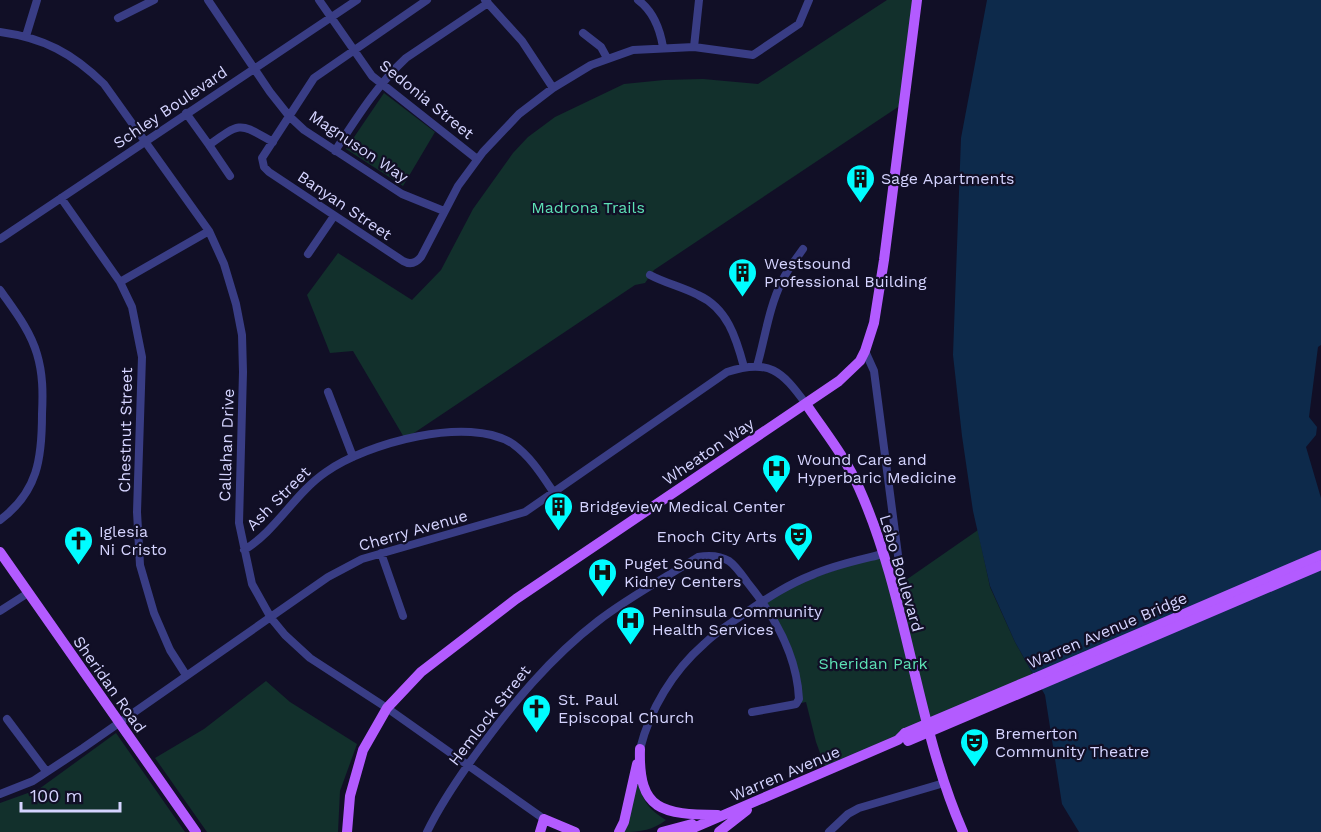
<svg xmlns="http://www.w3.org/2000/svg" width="1321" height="832" viewBox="0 0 1321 832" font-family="'Work Sans',sans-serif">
<rect width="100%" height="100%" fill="#110f26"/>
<path fill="#12302c" d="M887 0H917L904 103 654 270 645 283 635 285 405 439 353 351 330 353 307 295 338 253 412 300 441 270 473 209 513 153 528 137 555 117 624 84 664 80 703 79 758 84Z
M384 93 435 132 403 186 346 149Z
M978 530 990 587 1015 642 1035 678 827 772 816 742 806 702 796 704 799 699 790 655 763 601 786 587 883 554 893 589Z
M266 681 290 702 357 744 340 791 338 832H207L155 758 204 729Z
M116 733 185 832H0V803L39 789Z
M636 778C643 799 646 808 666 820 653 830 641 832 624 832Z"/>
<path fill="#0d2a4b" d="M987 0H1321V345L1318 347 1309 417 1317 427 1316 435 1306 447 1321 498V832H1079L1062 804 1045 695 1015 642 990 586 973 511 962 436 953 355 961 138Z"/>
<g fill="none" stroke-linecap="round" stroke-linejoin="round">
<path stroke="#393d85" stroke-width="8" d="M208 0 270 92 289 116 304 130 402 194 444 211
M319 0 372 76 477 159
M427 0 314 78 262 158 264 167 269 172 403 261C410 265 416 263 421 257L458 186 483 152 519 114 553 88 591 65 633 50 694 47 753 55 799 24 809 0
M485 0 522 41 553 88
M638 0C653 11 660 29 663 47
M118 18 154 0
M0 32C44 38 72 53 104 84L209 231 224 264 236 304 242 335 243 372 239 523 252 584 271 618 285 635 310 658 387 708 544 819
M583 33 601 47 607 58
M26 36 37 0
M694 47 699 0
M186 113 209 145C242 121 239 123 273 142
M209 145 230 176
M335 151C356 119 377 85 406 58L488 3
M61 198 120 282 132 307 142 357 137 512 140 565 154 613 170 650 186 675
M0 239 357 0
M308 254 334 216
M650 275C665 283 682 287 698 295 727 308 736 337 744 367
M120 282 209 231
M0 290C14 310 30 330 37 354 43 374 43 393 42 414 42 458 38 492 0 520
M865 351 874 371 901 578 893 589
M757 366C765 338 769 307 782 281 788 269 796 259 803 249
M328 392 353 457
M244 550C276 531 295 493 326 472 367 443 469 415 513 444 531 457 542 475 554 493
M381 553 403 616
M0 611 28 593
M7 719 46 771
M640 749C650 709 673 671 704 644 717 631 733 622 748 611 769 597 789 584 812 575 834 565 859 560 883 554
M0 794 33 781 83 748 328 577 362 559 525 512 727 372C769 358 782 371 806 404
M427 832C441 803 459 777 478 751 513 703 550 658 598 621 629 597 665 578 698 557 709 555 719 555 729 561 736 566 742 575 747 582 774 615 797 655 799 699L796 704 791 705 752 712
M829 832 848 814 859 808 944 783"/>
<path stroke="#b35bff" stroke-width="10" d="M806 404C824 431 846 458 859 488 908 598 915 722 963 832
M0 552 196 832
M1035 678 1321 555
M640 749C638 812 663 814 718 815
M544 819 575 832
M347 832 350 796 363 750 387 708 421 672 516 599 839 381 860 361 865 351 874 323 884 260 917 0
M540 832 544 819
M619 832 624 822 637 764
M662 832 692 824
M684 832 898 740 905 733
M719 832 747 810"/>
<path stroke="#b35bff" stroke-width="10" d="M905 733 1035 678
M908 741 1321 565"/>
</g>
<defs>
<symbol id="building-pin" viewBox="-11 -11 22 30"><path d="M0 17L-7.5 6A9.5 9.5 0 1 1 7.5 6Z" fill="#00fcff" stroke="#110f26"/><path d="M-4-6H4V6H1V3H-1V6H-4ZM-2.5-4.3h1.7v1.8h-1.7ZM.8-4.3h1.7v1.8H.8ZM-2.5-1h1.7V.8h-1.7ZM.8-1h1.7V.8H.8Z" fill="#111"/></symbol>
<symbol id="hospital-pin" viewBox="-11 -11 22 30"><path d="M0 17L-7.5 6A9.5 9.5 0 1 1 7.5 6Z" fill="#00fcff" stroke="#110f26"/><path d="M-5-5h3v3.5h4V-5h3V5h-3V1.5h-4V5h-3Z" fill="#111"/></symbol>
<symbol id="theatre-pin" viewBox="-11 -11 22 30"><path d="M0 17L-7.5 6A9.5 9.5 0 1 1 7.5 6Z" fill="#00fcff" stroke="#110f26"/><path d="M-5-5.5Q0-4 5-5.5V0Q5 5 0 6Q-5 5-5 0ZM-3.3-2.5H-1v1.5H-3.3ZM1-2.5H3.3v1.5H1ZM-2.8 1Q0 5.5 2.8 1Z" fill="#111"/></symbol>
<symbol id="church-pin" viewBox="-11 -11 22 30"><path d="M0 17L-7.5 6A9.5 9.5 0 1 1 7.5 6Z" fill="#00fcff" stroke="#110f26"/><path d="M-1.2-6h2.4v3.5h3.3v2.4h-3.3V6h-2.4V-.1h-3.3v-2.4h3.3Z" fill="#111"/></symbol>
</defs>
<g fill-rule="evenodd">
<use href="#building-pin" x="844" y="162" width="33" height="45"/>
<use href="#building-pin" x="726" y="256" width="33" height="45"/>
<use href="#hospital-pin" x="760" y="452" width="33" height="45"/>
<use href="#building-pin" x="542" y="490" width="33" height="45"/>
<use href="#theatre-pin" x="782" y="520" width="33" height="45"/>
<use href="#church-pin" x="62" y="524" width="33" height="45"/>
<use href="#hospital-pin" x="586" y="556" width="33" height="45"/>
<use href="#hospital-pin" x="614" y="604" width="33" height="45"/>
<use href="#church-pin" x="520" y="692" width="33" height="45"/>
<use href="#theatre-pin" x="958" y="726" width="33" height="45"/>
</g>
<g text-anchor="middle" stroke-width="4.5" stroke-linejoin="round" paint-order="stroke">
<g font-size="16" fill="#d5d4ff" stroke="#110f26">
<text transform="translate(427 99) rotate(39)" y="6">Sedonia Street</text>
<text transform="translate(170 107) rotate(-34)" y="6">Schley Boulevard</text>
<text transform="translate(359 146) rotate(34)" y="6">Magnuson Way</text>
<text transform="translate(345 205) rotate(34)" y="6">Banyan Street</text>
<text transform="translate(125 430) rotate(-89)" y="6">Chestnut Street</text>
<text transform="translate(226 445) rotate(-88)" y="6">Callahan Drive</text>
<text transform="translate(708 451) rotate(-34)" y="6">Wheaton Way</text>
<text transform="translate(278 498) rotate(-45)" y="6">Ash Street</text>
<text transform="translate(413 530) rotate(-16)" y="6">Cherry Avenue</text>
<text transform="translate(902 573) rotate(74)" y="6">Lebo Boulevard</text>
<text transform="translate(1107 630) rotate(-23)" y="6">Warren Avenue Bridge</text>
<text transform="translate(110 684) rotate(55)" y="6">Sheridan Road</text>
<text transform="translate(489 715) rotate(-52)" y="6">Hemlock Street</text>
<text transform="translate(785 773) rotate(-23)" y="6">Warren Avenue</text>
</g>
<g font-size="16" fill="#d5d4ff" stroke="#110f26" text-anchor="start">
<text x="881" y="184">Sage Apartments</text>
<text x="764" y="269">Westsound<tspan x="764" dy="18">Professional Building</tspan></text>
<text x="797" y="465">Wound Care and<tspan x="797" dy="18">Hyperbaric Medicine</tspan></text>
<text x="579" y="512">Bridgeview Medical Center</text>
<text x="99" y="537">Iglesia<tspan x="99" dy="18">Ni Cristo</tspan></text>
<text x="777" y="542" text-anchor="end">Enoch City Arts</text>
<text x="624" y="569">Puget Sound<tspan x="624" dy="18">Kidney Centers</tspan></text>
<text x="652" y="617">Peninsula Community<tspan x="652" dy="18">Health Services</tspan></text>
<text x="558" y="705">St. Paul<tspan x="558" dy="18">Episcopal Church</tspan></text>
<text x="995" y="739">Bremerton<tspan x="995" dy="18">Community Theatre</tspan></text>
</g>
<g font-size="16" fill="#5de1b5" stroke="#110f26">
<text x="588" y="213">Madrona Trails</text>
<text x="873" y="669">Sheridan Park</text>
</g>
</g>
<path d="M21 802v9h99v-9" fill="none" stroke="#d5d4ff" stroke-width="3"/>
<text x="30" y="802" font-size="18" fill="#d5d4ff" stroke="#110f26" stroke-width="4.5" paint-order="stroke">100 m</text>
</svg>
